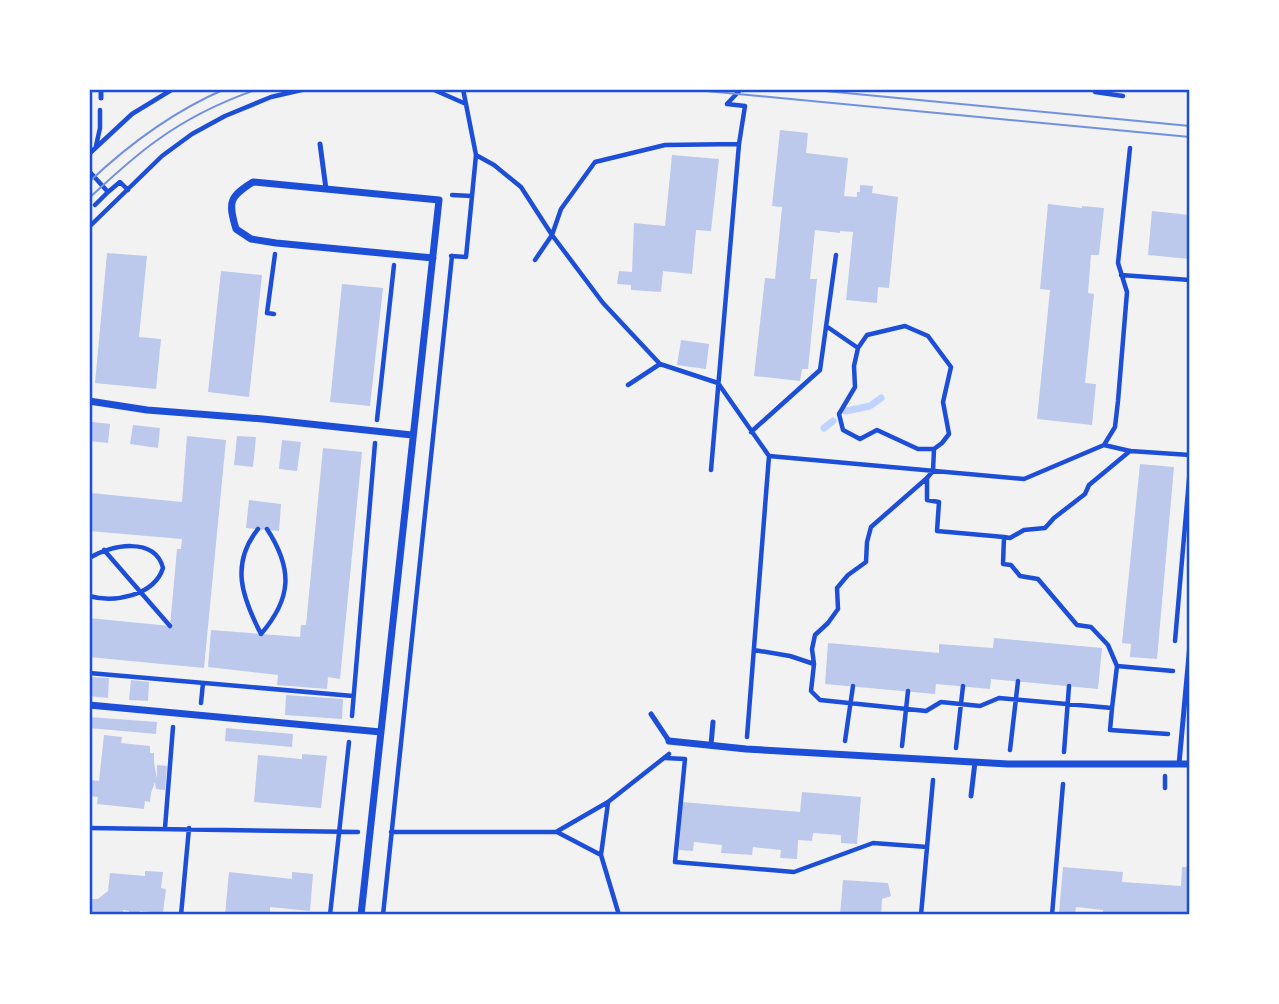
<svg xmlns="http://www.w3.org/2000/svg" width="1279" height="1004" viewBox="0 0 1279 1004" font-family="'Roboto Serif',serif">
<rect width="100%" height="100%" fill="#f2f2f2"/>
<g fill="none" stroke-linecap="round" stroke-linejoin="round">
<path stroke="#bfd3fe" stroke-width="7" d="M846 411 870 406 881 398
M824 428 833 421"/>
</g>
<path fill="#bdc9ec" d="M780 130 808 133 806 153 848 158 844 196 857 197V192H860V185L873 186 872 193 898 197 889 288 878 287 877 303 846 300 853 232 840 231V233L815 230 810 279H817L808 369H802L800 381 754 376 765 278 775 279 782 207 772 206Z
M672 155 719 159 711 231 696 230 692 274 663 271 661 292 631 290V285L617 284 619 271 632 272 634 223 665 226Z
M1048 204 1082 208V206L1104 208 1099 255H1091L1088 293 1094 294 1085 383 1096 384 1092 425 1037 419 1050 290 1040 289Z
M1152 211 1190 215V259L1148 255Z
M107 253 147 256 139 337 161 339 156 389 95 383Z
M221 271 262 275 249 397 208 392Z
M342 284 383 288 370 406 330 402Z
M681 340 709 344 706 369 677 365Z
M92 422 110 424 108 443 90 441Z
M133 425 160 428 158 448 130 444Z
M187 436 226 440 204 668 89 657V618L170 626 177 549H181L182 539 89 531 91 493 182 502Z
M237 436 256 437 253 467 234 465Z
M282 440 301 442 297 471 279 469Z
M323 448 362 452 340 679 328 677 327 689 277 685 278 675 208 667 211 630 300 637 301 625H306Z
M1140 464 1174 467 1157 659 1130 657 1131 644 1122 643Z
M249 500 281 504 279 531 246 528Z
M994 638 1102 648 1098 689 991 679 990 689 936 684 935 694 825 684 828 643 939 653V644L993 648Z
M91 677 109 678 108 698 89 696Z
M131 680 149 682 148 701 129 700Z
M286 695 343 699 342 719 285 715Z
M89 717 157 722 156 734 89 728Z
M226 728 293 734 292 747 225 741Z
M104 735 122 737 121 743 150 746V753H154V762L157 779V765L167 766 165 790 156 789 155 782 151 793 150 802 145 801 144 809 97 804 98 797 89 796 91 780 99 781Z
M302 754 327 756 321 808 254 802 258 755 302 759Z
M802 792 861 797 857 844 841 843V835L813 833 812 841 798 840 797 859 780 858 781 850 753 847 752 855 721 853 722 845 694 842 693 851 679 850 682 802 800 812Z
M1063 867 1123 872 1122 882 1181 886 1182 867H1190V914L1103 915V910L1076 907 1075 914 1059 913Z
M145 871 163 872 161 888 166 889 163 913 140 911 139 915H129V911L123 910V915H89V899H98L108 891 110 873 145 876Z
M229 872 292 879V872L313 874 310 911 270 907V915H225Z
M843 880 888 883 891 896 882 899 881 915H840Z"/>
<g fill="none" stroke-linecap="round" stroke-linejoin="round">
<path stroke="#1d4ed8" stroke-width="4.5" d="M432 89 466 104
M463 89 476 155 494 165 521 187 552 235 603 303 660 364 718 383 769 456 747 737
M1094 89 1095 92 1123 96
M96 146 100 128V110
M89 154 132 114 173 89
M89 171 108 192 120 182 128 190
M472 196 476 155
M95 205 108 192
M89 227 162 156 192 134 225 116 271 97 306 89
M451 256 466 257 472 196 452 195
M535 260 552 235 561 209 595 162 665 145 739 144
M1121 275 1190 280
M274 314 267 313 275 254
M826 326 858 348
M628 385 660 364
M377 420 394 265
M751 432 820 370 836 255
M1104 445 1130 451 1190 455
M769 456 1024 479 1104 445 1115 427 1118 401 1127 292 1118 263 1130 148
M711 470 739 144 745 106 727 104 741 89
M927 478V500L939 502 937 531 1004 537 1003 564 1011 565 1020 576 1038 579 1077 625 1091 627 1108 645 1117 666
M258 529C230 564 242 597 261 634 292 598 293 569 267 529
M1004 537 1010 538 1024 530 1045 528 1054 518 1085 494 1089 485 1130 451
M104 550 170 626
M89 558C110 545 155 536 163 568 154 596 114 603 89 596
M1175 641 1190 468
M754 650 790 656 814 664 811 691 820 700 926 711 941 702 980 706 999 698 1112 708 1117 666 1173 671
M814 664 812 649 815 635 828 623 838 609 837 588 848 575 866 562 867 542 871 527 927 478 933 471 934 449 942 443 949 434 943 402 951 367 928 336 905 326 867 335 858 348 854 366 855 387 839 414 843 430 860 439 877 430 918 449H934
M89 673 353 696
M201 703 203 683
M1112 708 1110 730 1168 734
M352 716 375 443
M845 741 853 686
M902 746 908 691
M956 748 963 686
M1010 750 1018 681
M1064 752 1069 686
M665 758 685 759 675 862 794 872 873 843 927 847
M1165 788V776
M608 803 601 855 619 915
M89 828 358 832
M165 828 173 727
M391 832H556L608 802 669 754
M557 832 601 855
M181 915 189 828
M330 915 349 742
M383 915 452 256
M921 915 933 780
M1052 915 1063 784"/>
<path stroke="#1d4ed8" stroke-width="5" d="M101 98V89
M320 144 326 189
M651 714 669 741
M711 745 713 722
M1179 764 1190 644
M971 796 975 762"/>
<path stroke="#1d4ed8" stroke-width="7" d="M89 401 147 410 263 419 412 435
M89 705 381 732
M669 741 746 749 1008 764H1190
M361 915 439 200 253 182C229 197 228 202 236 229L251 239 276 243 433 258"/>
<path stroke="#7290e2" stroke-width="2" d="M685 89 1190 137
M804 89 1190 126
M89 182C129 144 174 111 225 89
M89 198C110 179 132 158 156 141 186 119 223 101 258 89"/>
</g>
<rect width="1279" height="1004" fill="none" stroke="#ffffff" stroke-width="182"/>
<rect x="91" y="91" width="1097" height="822" fill="none" stroke="#1d4ed8" stroke-width="2.5"/>
</svg>
